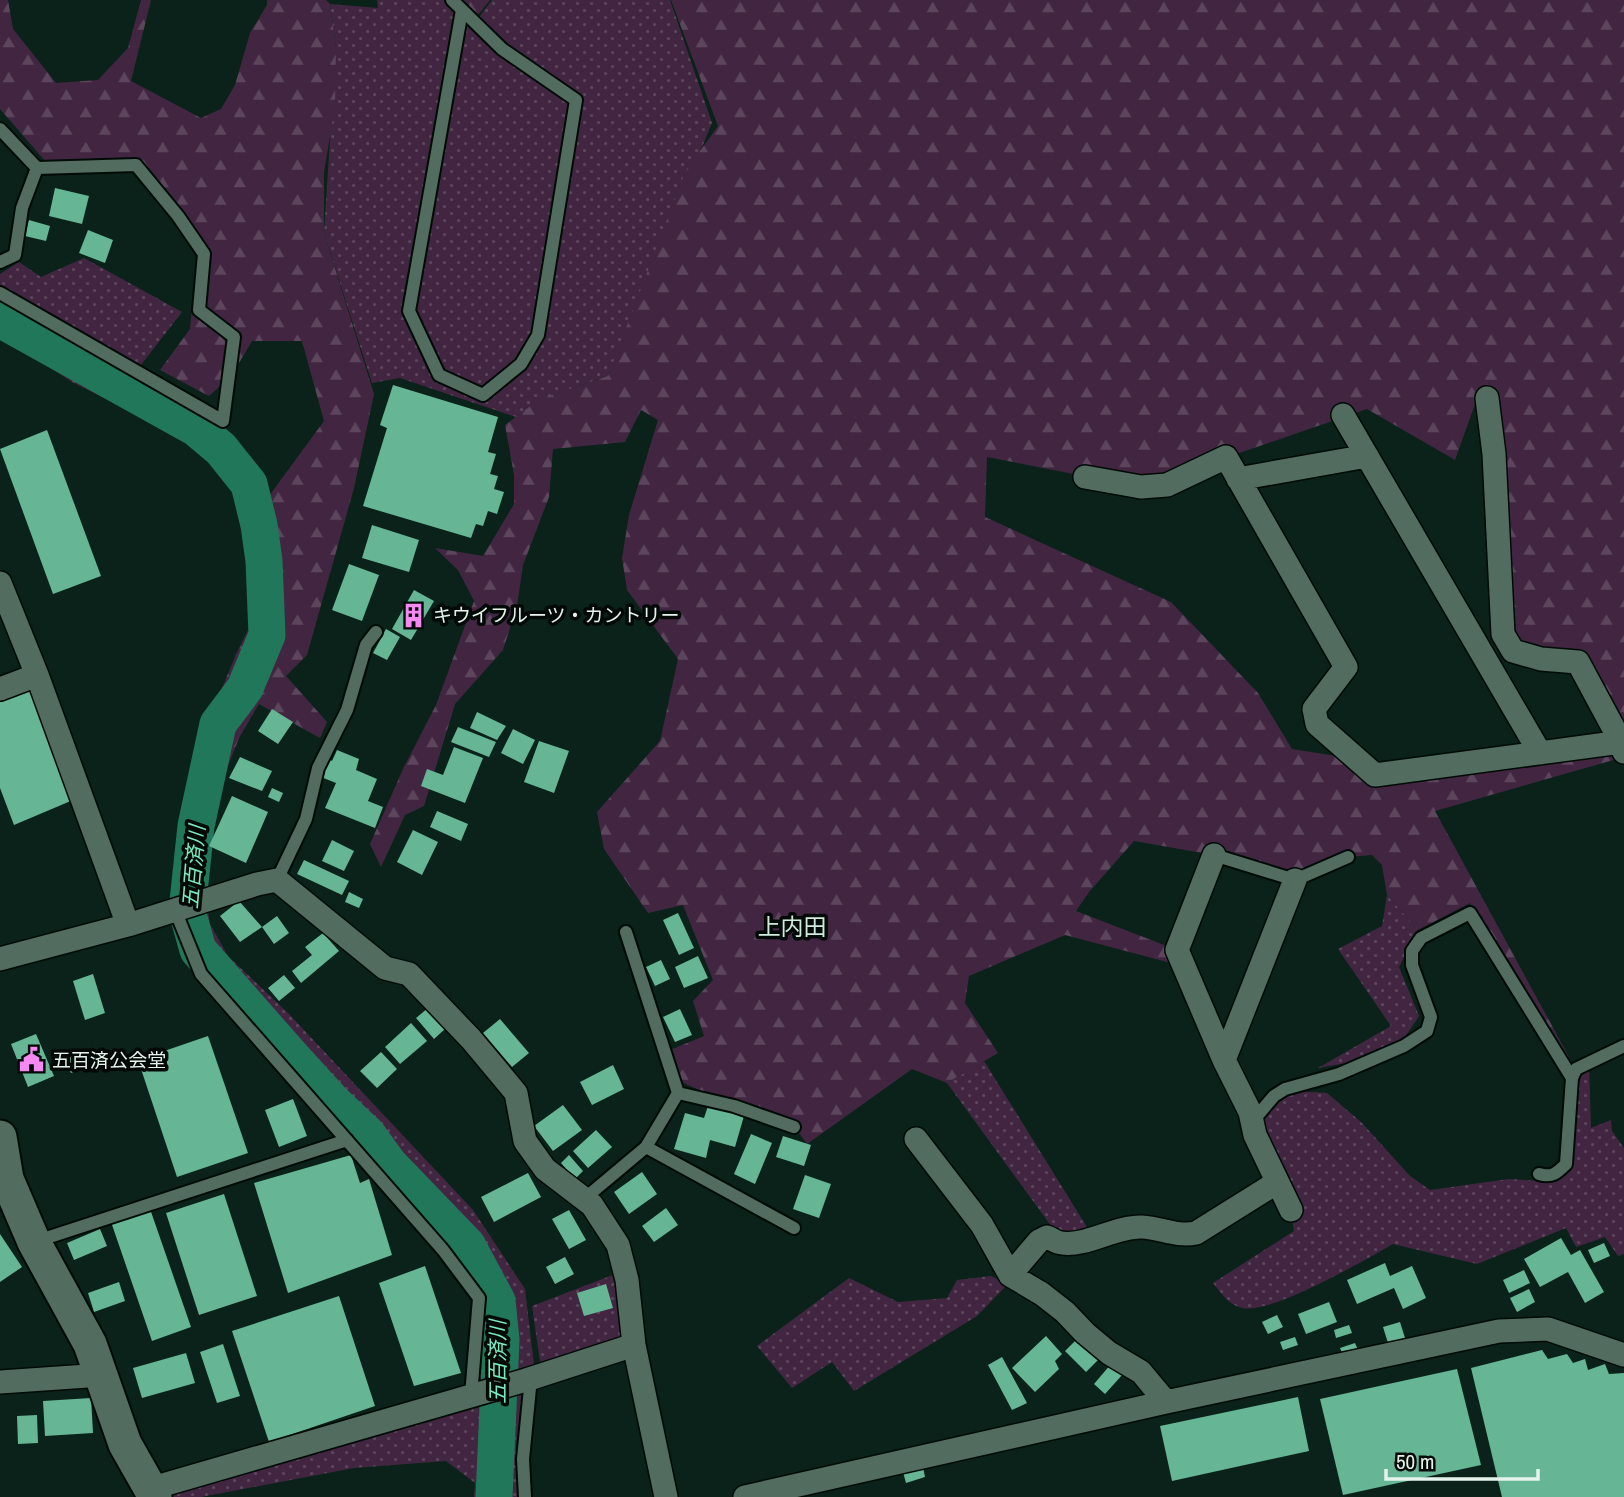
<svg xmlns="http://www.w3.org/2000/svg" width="1624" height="1497" viewBox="0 0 1624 1497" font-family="'Archivo Narrow','Noto Sans JP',sans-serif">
<defs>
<pattern id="green-dots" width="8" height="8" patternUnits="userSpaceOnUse" patternTransform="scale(1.75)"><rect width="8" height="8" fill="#422641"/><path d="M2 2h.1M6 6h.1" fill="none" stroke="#5d465d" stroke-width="1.8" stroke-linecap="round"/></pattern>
<pattern id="forest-firs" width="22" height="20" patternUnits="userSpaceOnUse" patternTransform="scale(1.75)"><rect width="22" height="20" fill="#422641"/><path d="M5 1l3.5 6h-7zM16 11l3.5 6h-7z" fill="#5d465d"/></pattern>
</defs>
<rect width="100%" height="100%" fill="#0a2219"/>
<path fill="url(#green-dots)" d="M377 0H449L474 24 492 0H670L712 123 608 376 544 398 516 417 400 378 372 383 324 233 336 47 330 4 378 8Z
M84 258 182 312 137 370 98 348 213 423 269 496V549L281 610 245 688 219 720 198 839 210 924 228 956 288 1013 473 1210 525 1289 537 1390 524 1497H474L475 1483 446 1461 354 1468 201 1497H172L165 1490 476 1403 484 1313 448 1243 345 1133 200 963 182 922 177 888 178 857 200 741 237 652 256 614 254 553 242 505 232 479 188 440 72 382 0 335V274L19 262 41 277Z
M1387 895 1418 930 1399 967 1419 1016 1403 1040 1357 1061 1318 1068 1391 1026 1338 949 1382 926Z
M984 1061 1090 1232 1057 1234 947 1083Z
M1589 1064 1591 1128 1611 1120 1612 1131 1624 1148V1254L1618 1256 1605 1237 1576 1247 1566 1228 1477 1264 1393 1244C1365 1260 1270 1315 1242 1308 1229 1305 1221 1293 1213 1283L1294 1231 1291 1213 1262 1123 1275 1100 1295 1091 1327 1093 1361 1122 1410 1176 1430 1190 1509 1179 1557 1182 1571 1166 1576 1080Z
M618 1273 625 1339 540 1362 532 1306Z
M991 1276 1008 1284 977 1316 854 1391 832 1362 792 1388 757 1346 849 1278 898 1302 947 1298 957 1280Z"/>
<path fill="url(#forest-firs)" d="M0 0H8L13 29 56 83 98 80 128 48 141 0H151L131 81 201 118 221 109 235 85 250 33 267 5V0H326L330 4 336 47 335 106 324 172V233L374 394 354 488 307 655 286 676 327 722 320 738 259 704 239 738 199 838 220 731 281 610 269 549V496L324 421 302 341H252L232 375 209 396 160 370 190 329 197 257 136 165 47 163 0 109Z
M447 0H490L478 15Z
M671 0H1624V741L1586 656 1513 651 1475 404 1455 460 1367 409 1141 487 987 457 985 517 1171 602 1258 693 1292 749 1355 759 1375 775 1607 743 1617 759 1435 811 1569 1057 1570 1074 1521 995 1470 903 1418 930 1387 895 1382 865 1372 855 1348 857 1297 880 1214 855 1134 841 1089 892 1076 911 1177 950 1171 963 1065 935 969 976 965 1003 998 1053 947 1083 912 1069 807 1144 794 1126 734 1106 673 1078 670 1050 704 1036 693 1001 713 980 683 905 648 913 604 849 597 812 660 741 678 659 627 590 622 558 629 515 658 420 641 410 625 442 553 449 549 497 523 565 517 606 503 650 455 704 424 806 405 815 381 867 370 844 403 769 436 705 474 601 458 570 435 548 483 556 514 504V475L505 425 540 399 608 376 685 172 718 126Z"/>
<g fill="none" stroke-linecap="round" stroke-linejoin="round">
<path stroke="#21775a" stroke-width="37" d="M0 319 196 428 221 449 249 484 259 525 264 561 267 635 245 688 218 724 196 826 187 911 198 950 292 1057 333 1102 368 1135 389 1164 467 1245 497 1301 501 1340 494 1497"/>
</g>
<path fill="#66b696" d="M55 188 89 196 82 224 49 216Z
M29 220 50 226 46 241 25 236Z
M88 230 113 240 105 263 79 253Z
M393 385 498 417 488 452 496 454 490 474 498 476 494 489 504 492 497 514 488 511 483 526 476 524 471 538 363 506 387 428 380 425Z
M47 430 101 576 53 594 0 449Z
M372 525 419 540 409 572 362 558Z
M349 564 379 575 362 621 332 610Z
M414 590 434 601 411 640 392 629Z
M386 629 400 637 387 660 373 653Z
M30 690 73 800 14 825 0 788V701Z
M272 709 293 722 278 744 258 731Z
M477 712 506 726 497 740 470 728Z
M458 727 496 742 489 757 451 742Z
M513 729 535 740 523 764 501 753Z
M539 741 569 751 554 793 524 782Z
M454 747 483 758 465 803 421 786 427 769 443 775Z
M337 750 359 759 356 770 377 779 368 801 383 807 375 828 325 808 336 783 321 777 329 759 332 761Z
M240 757 272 771 262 791 229 778Z
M272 788 283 793 279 802 268 797Z
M232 796 268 812 246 863 209 846Z
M437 811 468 824 461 841 430 827Z
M413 830 438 842 422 875 397 862Z
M332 840 354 851 344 871 322 861Z
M304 860 349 881 342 895 297 874Z
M349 892 363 899 359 908 345 902Z
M239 901 262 927 240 942 220 916Z
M678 913 694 948 679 955 663 920Z
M277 916 289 933 274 944 262 927Z
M323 933 339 951 301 983 292 971 312 955 305 947Z
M698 956 708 978 684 988 675 967Z
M661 960 670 979 655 986 646 967Z
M93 974 105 1013 85 1020 73 981Z
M284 975 295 988 279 1001 268 988Z
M428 1008 446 1028 434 1039 416 1018Z
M680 1009 692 1035 675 1042 663 1017Z
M500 1019 529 1053 512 1067 483 1033Z
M411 1023 427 1041 400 1064 385 1047Z
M36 1034 54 1076 28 1087 11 1044Z
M208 1036 248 1153 177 1177 138 1060Z
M80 1051 86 1067 71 1073 65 1057Z
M381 1052 397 1069 377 1088 360 1071Z
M613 1065 624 1089 592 1105 580 1082Z
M293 1099 307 1136 279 1147 265 1110Z
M563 1105 582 1130 553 1151 534 1126Z
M708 1106 744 1116 735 1147 710 1140 706 1158 674 1149 685 1113 704 1118Z
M596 1130 612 1147 588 1168 573 1151Z
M751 1134 772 1143 755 1184 734 1174Z
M783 1136 811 1145 804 1166 776 1157Z
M351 1155 360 1183 369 1179 392 1255 288 1293 254 1183Z
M569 1155 583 1171 575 1179 561 1163Z
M642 1172 657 1194 629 1214 614 1192Z
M528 1173 541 1197 494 1222 481 1197Z
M805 1175 831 1184 819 1218 793 1209Z
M224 1194 257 1296 199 1315 166 1213Z
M149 1206 191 1327 152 1341 110 1219Z
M666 1208 678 1225 654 1242 642 1226Z
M569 1210 586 1240 569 1249 552 1219Z
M100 1229 107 1246 74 1260 67 1243Z
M0 1234 22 1267 0 1282Z
M1561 1238 1571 1255 1580 1250 1604 1292 1585 1303 1568 1272 1540 1287 1524 1259Z
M1604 1243 1610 1256 1594 1263 1588 1250Z
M565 1257 574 1274 555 1284 546 1267Z
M1385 1263 1390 1276 1412 1266 1426 1298 1403 1309 1394 1288 1357 1304 1347 1280Z
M425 1266 461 1373 414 1386 379 1283Z
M1524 1270 1530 1283 1509 1293 1503 1280Z
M119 1282 125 1301 94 1312 88 1293Z
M606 1284 613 1308 584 1316 577 1293Z
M1529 1289 1535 1302 1517 1312 1510 1298Z
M339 1296 375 1406 269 1442 232 1331Z
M1329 1302 1337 1322 1306 1334 1298 1314Z
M1277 1315 1283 1327 1268 1334 1262 1322Z
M1400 1322 1405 1338 1388 1343 1383 1327Z
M1349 1325 1352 1333 1336 1338 1334 1330Z
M1046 1336 1062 1354 1055 1361 1059 1369 1035 1392 1012 1368Z
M1295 1337 1298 1345 1283 1350 1280 1342Z
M1078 1338 1099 1359 1086 1372 1065 1351Z
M1355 1343 1358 1350 1343 1355 1340 1348Z
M223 1344 240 1396 217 1403 200 1352Z
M1542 1350 1548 1359 1567 1354 1573 1363 1585 1359 1588 1370 1605 1364 1609 1374 1624 1373V1497H1502L1471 1368Z
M186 1353 195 1383 142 1398 133 1368Z
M1002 1357 1027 1403 1012 1410 988 1365Z
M1111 1364 1123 1374 1105 1394 1094 1384Z
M1457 1369 1481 1465 1343 1495 1320 1399Z
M1298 1397 1309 1451 1172 1481 1160 1426Z
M91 1398 93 1433 45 1436 43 1401Z
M37 1415 38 1443 18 1444 17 1416Z
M923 1467 925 1477 906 1483 903 1472Z"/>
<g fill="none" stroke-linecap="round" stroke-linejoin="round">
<defs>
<path id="lane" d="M452 0 502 49 576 100 538 335 521 364 483 395 439 375 409 311 462 10
M0 129 37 168 22 208 15 255 0 262
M0 293 223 421 234 337 199 310 204 254 178 216 136 165 37 168
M1214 855 1295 880 1348 857
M277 880 306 819 318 768 347 710 366 645 376 632
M175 910 201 974 443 1250 479 1298 471 1396
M626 932 678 1093 646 1147
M678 1093 734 1106 794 1127
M1252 1122 1274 1096 1285 1089 1339 1074 1404 1046 1427 1031 1431 1017 1412 965V951L1421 938 1470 913 1572 1078
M1539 1174C1552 1178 1557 1173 1566 1164L1572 1078 1576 1069 1624 1046
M584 1199 646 1147 794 1228
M34 1242 347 1140
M525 1497 523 1459 531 1378"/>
<path id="street" d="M1487 398 1494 454 1503 634 1513 651 1541 659 1578 662 1621 742 1624 752
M1343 415 1540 753
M1085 477 1141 487 1167 485 1226 457 1346 667 1314 709 1317 724 1375 775 1621 742
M1238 479 1367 456
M0 583 37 675 128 925
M0 689 37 675
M1214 855 1177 950 1224 1060 1250 1112 1255 1135 1291 1210
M0 959 128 925 257 884 277 880 385 968 409 974 471 1039 516 1093 525 1141 545 1169 592 1205 618 1245 627 1280 634 1345 666 1497
M1224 1060 1295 880
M916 1139 982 1225 1010 1275 1042 1294 1065 1312 1085 1333 1109 1353 1141 1372 1166 1402
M1010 1275 1039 1241 1047 1237C1052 1239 1057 1243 1062 1243 1085 1247 1116 1226 1142 1227 1162 1228 1176 1237 1196 1233L1276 1183
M0 1382 102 1375
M149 1489 526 1380 634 1345
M745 1497 1166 1402 1499 1331 1548 1329 1624 1355"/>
<path id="secondary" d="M0 1137 7 1179 34 1242 90 1344 125 1444 155 1497"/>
</defs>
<use href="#lane" stroke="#000b05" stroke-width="16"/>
<use href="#street" stroke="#000b05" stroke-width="26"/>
<use href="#secondary" stroke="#000b05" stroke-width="37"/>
<use href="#lane" stroke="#526c60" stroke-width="12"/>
<use href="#street" stroke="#526c60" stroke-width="23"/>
<use href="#secondary" stroke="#526c60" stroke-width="33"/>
</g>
<defs>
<symbol id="building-bare" viewBox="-9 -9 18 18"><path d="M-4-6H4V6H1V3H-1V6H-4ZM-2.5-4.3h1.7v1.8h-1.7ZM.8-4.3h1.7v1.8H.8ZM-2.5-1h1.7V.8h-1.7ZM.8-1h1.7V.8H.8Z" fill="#f489f1" stroke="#020906" stroke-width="2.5" paint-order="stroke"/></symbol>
<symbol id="civic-bare" viewBox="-9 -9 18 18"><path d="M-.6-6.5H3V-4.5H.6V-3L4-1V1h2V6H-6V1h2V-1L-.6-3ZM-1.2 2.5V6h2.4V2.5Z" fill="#f489f1" stroke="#020906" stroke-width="2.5" paint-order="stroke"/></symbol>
</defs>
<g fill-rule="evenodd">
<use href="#building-bare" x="396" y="598" width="35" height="35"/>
<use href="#civic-bare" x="14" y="1042" width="35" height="35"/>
</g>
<g text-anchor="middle" stroke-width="7" stroke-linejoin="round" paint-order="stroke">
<g font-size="19" fill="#e5f3ec" stroke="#020906" text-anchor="start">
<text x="433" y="622">キウイフルーツ・カントリー</text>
<text x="52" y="1067">五百済公会堂</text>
</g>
<g font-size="21" font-style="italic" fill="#78eabe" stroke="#020906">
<text transform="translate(194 867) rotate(-85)" y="7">五百済川</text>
<text transform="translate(498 1362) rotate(-90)" y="7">五百済川</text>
</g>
<g font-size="23" fill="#ceeadd" stroke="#020906">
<text x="792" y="935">上内田</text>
</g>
</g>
<path d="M1386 1469v10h152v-10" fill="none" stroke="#e5f3ec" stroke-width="3.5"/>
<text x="1396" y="1469" font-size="21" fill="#e5f3ec" stroke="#020906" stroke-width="5" paint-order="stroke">50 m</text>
</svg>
